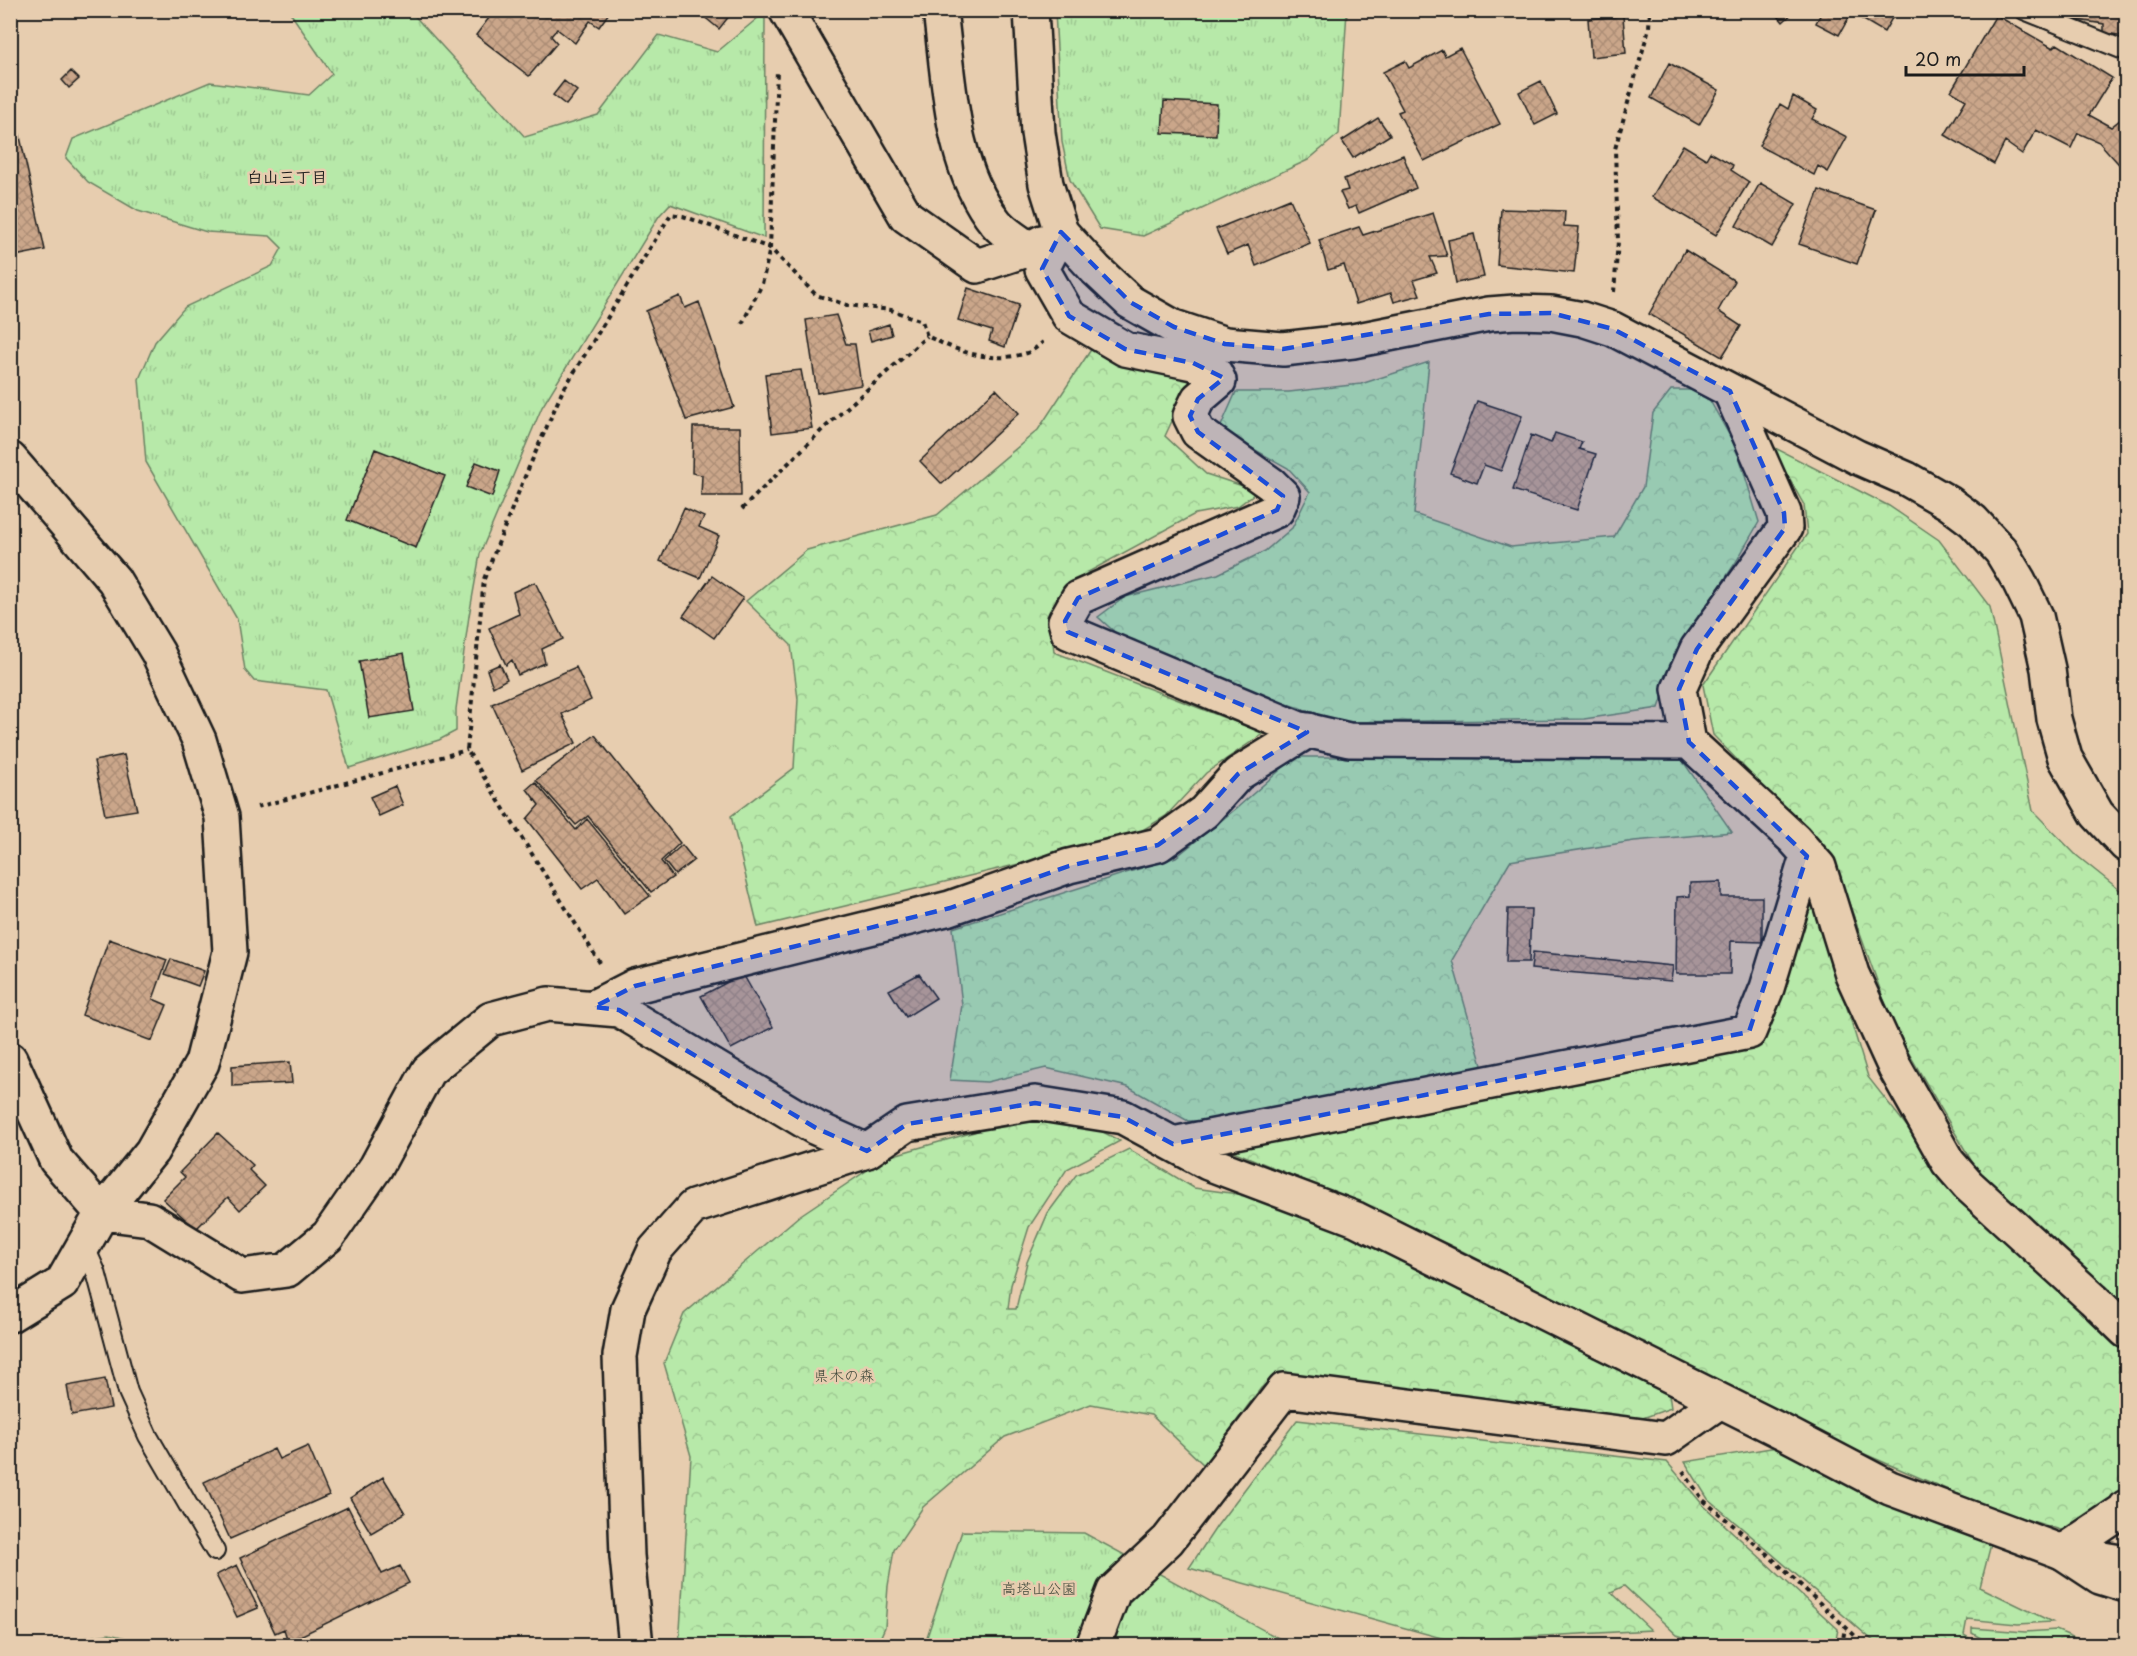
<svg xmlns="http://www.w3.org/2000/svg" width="2137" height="1656" viewBox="0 0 2137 1656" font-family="'Playpen Sans','Klee One',sans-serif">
<defs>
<pattern id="grass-tufts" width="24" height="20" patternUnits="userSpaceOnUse" patternTransform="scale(1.5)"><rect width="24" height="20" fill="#b7e9a9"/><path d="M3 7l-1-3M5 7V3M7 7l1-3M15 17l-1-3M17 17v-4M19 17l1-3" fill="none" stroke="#9dc791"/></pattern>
<pattern id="forest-crowns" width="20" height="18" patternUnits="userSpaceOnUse" patternTransform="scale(1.5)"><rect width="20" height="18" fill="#b7e9a9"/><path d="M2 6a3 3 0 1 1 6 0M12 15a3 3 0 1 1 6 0" fill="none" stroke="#9dc791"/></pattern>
<pattern id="building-cross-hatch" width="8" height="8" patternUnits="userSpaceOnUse" patternTransform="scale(1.5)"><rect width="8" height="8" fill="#caa68a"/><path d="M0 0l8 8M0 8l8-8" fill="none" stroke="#ad8e76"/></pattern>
</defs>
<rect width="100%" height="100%" fill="#e7cdaf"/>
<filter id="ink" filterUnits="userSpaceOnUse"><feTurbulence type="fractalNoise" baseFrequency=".0167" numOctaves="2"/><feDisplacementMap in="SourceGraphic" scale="12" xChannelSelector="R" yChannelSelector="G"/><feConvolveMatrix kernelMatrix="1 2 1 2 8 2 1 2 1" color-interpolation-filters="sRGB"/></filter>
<g filter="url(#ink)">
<path fill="url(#grass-tufts)" stroke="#6a8262" stroke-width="1.5" d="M289 11H410L525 137 598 115 659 35 717 52 765 12 764 238 670 204 659 216 542 407 480 554 469 616 456 709V731L439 740 349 768 326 690 254 681 245 670 237 619 146 462 139 379 155 342 185 307 272 266 282 248 270 236 207 232 138 211 88 182 66 158 73 139 210 82 309 95 332 74Z
M1055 11H1347L1339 134 1308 160 1143 236 1100 229 1070 180 1062 142Z
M962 1531 1084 1533 1291 1645 924 1646Z"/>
<path fill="url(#forest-crowns)" stroke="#6a8262" stroke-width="1.5" d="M1094 345 1193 376 1165 436 1206 474 1258 491 1238 506 1195 514 1088 572 1050 611 1054 652 1264 733 1206 773 1166 816 1131 837 758 927 731 816 794 768 798 699 791 645 746 601 807 550 937 515 1038 430Z
M1429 362 1414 514 1511 547 1614 537 1643 487 1653 413 1671 390H1704L1737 449 1759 522 1736 562 1679 648 1659 708 1584 719 1344 722 1274 700 1117 634 1098 617 1125 597 1218 574 1265 551 1292 528 1310 492 1288 468 1239 441 1221 426 1236 392H1289L1361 384Z
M1771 446 1889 506 1939 540 1990 607 2033 811 2076 855 2126 895V1312L1975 1167 1894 1028 1833 859 1713 735 1703 685 1807 534 1804 505Z
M1295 757H1680L1732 832 1634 841 1510 861 1452 960 1483 1069 1225 1120 1188 1121 1128 1087 1046 1068 987 1082 950 1080 962 1005 953 928 1176 857 1238 807Z
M1812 892 1868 1077 1964 1199 2126 1348V1477L2116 1505 2080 1536 1990 1508 1839 1443 1456 1248 1352 1200 1216 1144 1757 1045Z
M1027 1120 1088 1124 1120 1141 1067 1169 1029 1227 1011 1285 1008 1309H1016L1027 1262 1048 1213 1076 1175 1129 1149 1194 1188 1260 1197 1376 1242 1668 1387 1671 1408 1637 1420 1278 1374 1261 1388 1204 1465 1151 1415 1091 1404 1005 1437 923 1507 894 1550 888 1586 885 1627 877 1645 679 1646 691 1456 664 1363 684 1314 799 1216 887 1157 988 1128Z
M1297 1420 1667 1462 1703 1505 1838 1629 1835 1645H1708L1677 1635 1624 1586 1611 1592 1651 1630 1452 1641 1189 1568 1217 1526Z
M1777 1447C1844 1489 1917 1516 1991 1544L1980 1587 2052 1622 2018 1624 1967 1619 1964 1635 1980 1645H1878L1708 1499 1685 1462Z
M1972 1628 2025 1632 2056 1630 2092 1645H1992L1972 1633Z
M109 1634 156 1645H39Z"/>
<path fill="url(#building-cross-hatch)" stroke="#1c1c1c" stroke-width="1.5" d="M495 10H611L599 27 590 21 575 43 557 29 551 36 557 43 529 76 476 35Z
M696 10H734L719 29Z
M1773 10H1796L1783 22Z
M1823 10H1853L1839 35 1816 23Z
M1864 10H1891L1895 13 1884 32 1860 18Z
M2065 10H2126V36L2104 33V24L2064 18Z
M1996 15 2053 48 2057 44 2112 78 2089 115 2111 127 2126 115V170L2125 171 2099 142 2078 133 2071 148 2036 130 2022 154 2005 142 1994 164 1945 135 1966 100 1951 91Z
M1623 16 1626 53 1591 57 1588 19Z
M1460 48 1500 124 1424 161 1398 112 1403 110 1383 72 1405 61 1409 68 1442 50 1445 56Z
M1669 63 1719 90 1699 125 1651 98Z
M71 71 79 79 69 88 62 80Z
M564 81 577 91 566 105 553 95Z
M1541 81 1557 114 1535 125 1519 92Z
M1793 96 1817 110 1812 119 1847 137 1828 172 1818 166 1814 175 1759 146 1780 104 1788 109Z
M1164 101 1217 104 1216 135 1162 133Z
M1378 118 1390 135 1353 158 1342 141Z
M17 123 45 250 10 257V125Z
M1683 145 1706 159 1710 152 1733 165 1731 170 1749 182 1716 235 1652 197Z
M1403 155 1416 188 1359 213 1356 206 1348 209 1340 192 1348 190 1344 179Z
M1760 183 1796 204 1772 247 1736 226Z
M1819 190 1876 210 1857 264 1799 244Z
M1290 199 1310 243 1256 266 1248 245 1227 254 1216 229Z
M1501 209 1565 211 1564 226 1579 227 1574 273 1497 265Z
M1433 213 1447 256 1430 257 1437 273 1414 280 1420 295 1394 302 1391 293 1356 304 1344 265 1328 270 1319 240 1359 227 1363 235Z
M1474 234 1484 277 1456 283 1448 240Z
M1685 250 1735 281 1718 311 1741 326 1722 357 1649 314Z
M968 288 1019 305 1005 347 989 341 992 331 958 320Z
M680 296 685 308 699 302 734 407 686 420 646 311Z
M836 315 846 344H855L861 385 817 393 806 320Z
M889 324 892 335 871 341 868 331Z
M801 370 812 428 772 433 765 374Z
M996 389 1019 413 942 484 920 461Z
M1477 401 1522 416 1501 471 1484 465 1477 483 1450 473Z
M693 427H740L741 496H701L702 475 692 473Z
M1555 433 1582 442 1579 449 1596 454 1577 510 1513 490 1531 435 1551 443Z
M375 449 445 476 416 548 347 520Z
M476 462 500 471 492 497 466 487Z
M684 508 704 517 699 527 719 536 700 578 660 561Z
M712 576 743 598 714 638 683 616Z
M535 582 563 639 542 649 545 663 518 675 512 660 506 665 489 628 519 614 513 592Z
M404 653 414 711 369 718 359 661Z
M500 664 507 679 493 687 487 670Z
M576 667 591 700 562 714 576 743 522 770 492 704Z
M595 735 680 843 661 861 673 877 651 892 588 816 576 825 536 780Z
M124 755 137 810 105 815 94 761Z
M535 782 576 830 587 819 650 896 624 914 598 878 582 889 527 819 539 805 527 789Z
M395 786 403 805 379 816 370 797Z
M682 845 694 860 675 875 664 861Z
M1721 882V897H1762V942L1731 941 1730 974H1676L1677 897 1690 896V883Z
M1508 909H1531L1529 962H1506Z
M109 939 167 960 153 999 167 1005 152 1041 82 1015Z
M1533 952 1673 966 1671 981 1531 969Z
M171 959 204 971 198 986 165 974Z
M743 974 773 1027 731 1049 701 996Z
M919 974 936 998 906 1017 889 990Z
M290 1062 292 1083 232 1086V1066Z
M218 1133 253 1165 249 1170 265 1186 240 1210 228 1197 196 1229 163 1199 185 1177 180 1172Z
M105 1379 111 1408 72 1415 67 1386Z
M308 1446 329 1495 230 1539 204 1482 274 1449 279 1459Z
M383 1477 405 1513 371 1533 350 1498Z
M348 1507 382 1574 400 1566 409 1583 288 1642 284 1629 275 1633 240 1558Z
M237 1565 258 1608 237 1617 216 1575Z"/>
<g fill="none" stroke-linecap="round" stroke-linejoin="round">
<defs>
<path id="service" d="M2024 10 2126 51
M84 1245 96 1272 128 1392 148 1436 215 1551"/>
<path id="minor" d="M786 10 906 216 977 266 1029 249
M940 10C949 80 950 167 996 223 1004 233 1018 241 1029 249L1042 242
M1061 232 1042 269 1069 316 1125 349 1193 363 1215 373 1219 381 1198 399 1190 416 1198 432 1271 484 1283 496 1277 510 1078 598 1065 621 1068 632 1297 728 1349 740 1689 742
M1730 391 1784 513 1785 528 1697 649 1679 689 1689 742 1794 839 1819 867 1852 974 1895 1068 1948 1162 1968 1185 2093 1299 2126 1331
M10 459 114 580 158 653 199 740 222 817 230 952 202 1063 152 1151 102 1213 62 1283 10 1315
M594 1007 635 986 950 908 1069 866 1158 845 1204 812 1238 774 1309 730
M10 1059 56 1160 102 1213 149 1219 242 1276 287 1270 328 1236 376 1167 428 1071 491 1019 548 1004 619 1010 816 1128 867 1151
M1173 1144 1749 1032 1767 988 1807 856
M2062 1552 2126 1509V1507
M636 1646 627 1556 620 1356 628 1309 655 1250 693 1207 867 1151 907 1124 1035 1103 1123 1117 1208 1163 1356 1219 1787 1434 1890 1488 2062 1552 2126 1563
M1093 1646 1114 1591 1168 1540 1284 1390 1666 1439 1720 1401"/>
<path id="tertiary" d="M1031 10 1038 133 1046 184 1061 232 1096 270 1130 302 1174 327 1225 344 1283 349 1353 341 1489 314 1515 312 1551 313 1582 319 1613 329 1857 457 1907 479 1949 503 1973 521 2001 551 2019 581 2036 616 2048 669 2054 719 2065 758 2097 814 2126 845
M2062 1552 2100 1577 2126 1585"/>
</defs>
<use href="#service" stroke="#1c1c1c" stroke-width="22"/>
<use href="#minor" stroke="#1c1c1c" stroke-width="38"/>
<use href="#tertiary" stroke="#1c1c1c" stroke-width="38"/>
<path stroke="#1c1c1c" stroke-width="4" stroke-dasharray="4.5 4.5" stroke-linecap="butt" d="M1614 292 1618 241 1615 149 1649 28 1650 10
M742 324 762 284 770 248 777 70
M742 509 823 429 927 336
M257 807 467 750
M600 963 467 750 484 579 523 481 562 392 671 214 683 216 770 248 816 295 847 305 891 310 922 321 927 336C958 352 992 364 1027 353 1033 351 1038 346 1043 342
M1683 1471 1703 1500 1766 1553 1866 1646
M1531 1646 1652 1640 1681 1646
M1842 1646 1845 1627"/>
<use href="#service" stroke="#e7cdaf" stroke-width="18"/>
<use href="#minor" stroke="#e7cdaf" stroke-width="33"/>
<use href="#tertiary" stroke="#e7cdaf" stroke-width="33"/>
</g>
</g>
<path fill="#1d4ed8" fill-opacity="0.2" stroke="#1d4ed8" stroke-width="4.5" stroke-dasharray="12 8" stroke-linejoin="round" d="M1061 232 1130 302 1174 327 1225 344 1283 349 1489 314 1551 313 1613 329 1730 391 1784 513 1785 528 1697 649 1679 689 1689 742 1807 856 1749 1032 1173 1144 1123 1117 1035 1103 907 1124 867 1151 816 1128 619 1010 594 1007 635 986 950 908 1069 866 1158 845 1204 812 1238 774 1307 732 1068 632 1065 621 1078 598 1277 510 1283 496 1198 432 1190 416 1198 399 1224 378 1193 363 1125 349 1069 316 1042 269Z"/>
<g text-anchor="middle" stroke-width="5" stroke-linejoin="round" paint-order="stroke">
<g font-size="15" fill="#3b4538" stroke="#e7cdaf">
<text x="844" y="1381">県木の森</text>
<text x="1039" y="1594">高塔山公園</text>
</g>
<g font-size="16" font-weight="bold" fill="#1c1c1c" stroke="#e7cdaf">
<text x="287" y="183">白山三丁目</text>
</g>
</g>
<rect width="2137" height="1656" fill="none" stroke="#e7cdaf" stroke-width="36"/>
<rect x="18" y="18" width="2101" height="1620" fill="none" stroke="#1c1c1c" stroke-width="2" filter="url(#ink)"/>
<path d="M1906 66v9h118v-9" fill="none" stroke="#1c1c1c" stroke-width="3"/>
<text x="1915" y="66" font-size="18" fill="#1c1c1c" stroke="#e7cdaf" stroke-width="4.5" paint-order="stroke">20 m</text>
</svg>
